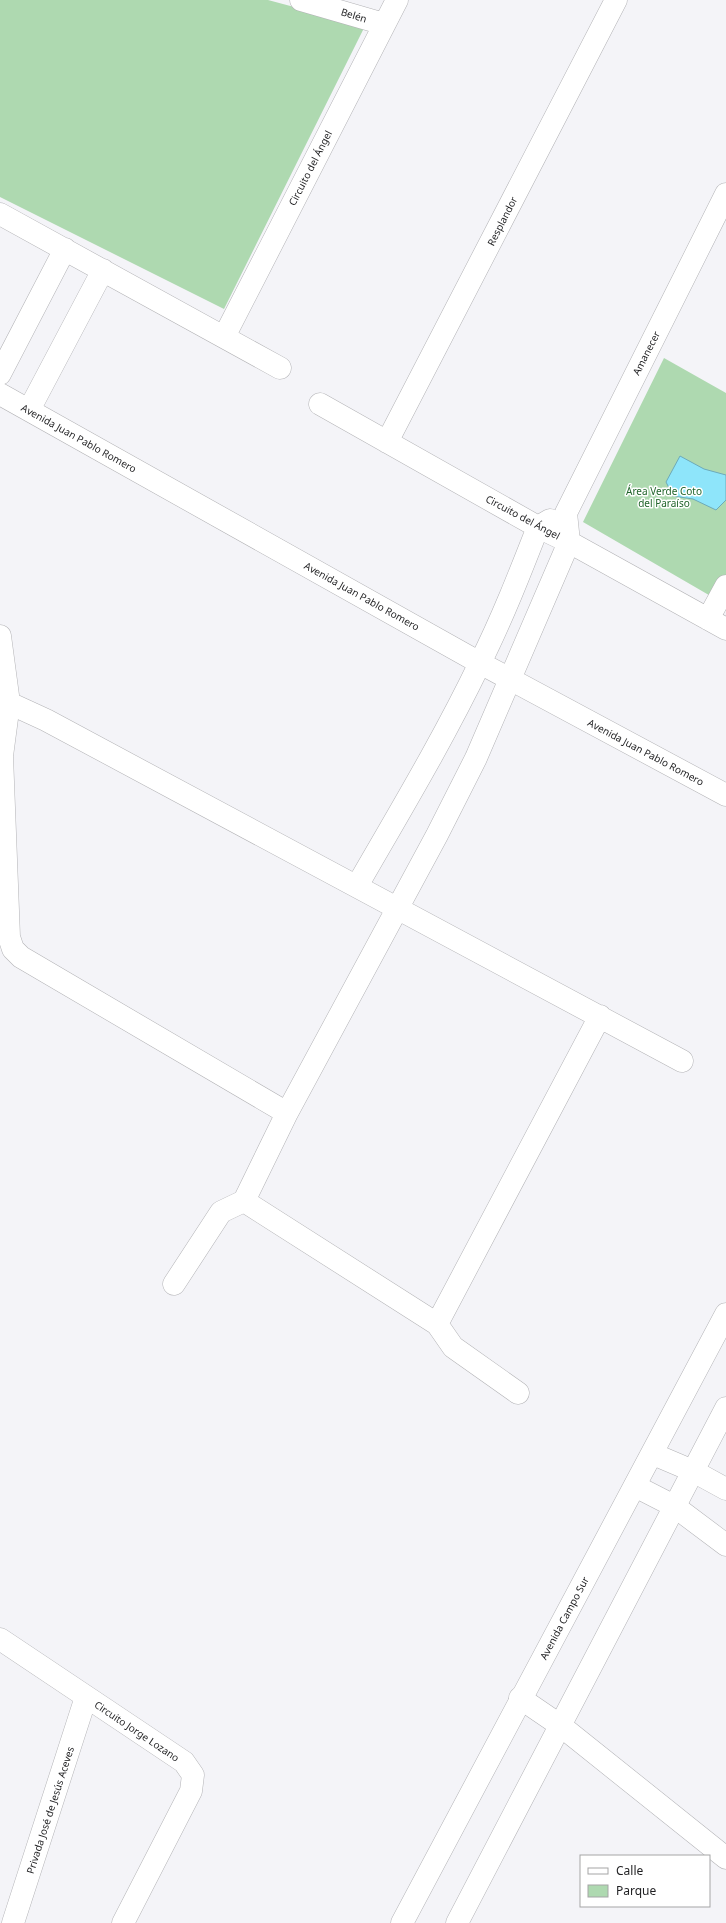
<svg xmlns="http://www.w3.org/2000/svg" width="726" height="1923" viewBox="0 0 726 1923" font-family="'Noto Sans',sans-serif">
<rect width="100%" height="100%" fill="#f4f4f8"/>
<path fill="#aed9b0" d="M0 0H268L365 26 224 309 0 197Z
M664 358 726 393V575L714 598 583 522Z"/>
<path fill="#8ee5fa" stroke="#6daab9" d="M680 456 704 469 726 475V500L716 510 693 499 673 496 666 482Z"/>
<g fill="none" stroke-linecap="round" stroke-linejoin="round">
<defs>
<path id="minor" d="M301 0 384 24
M0 214 280 368
M224 337 397 0
M0 374 65 249
M0 394 480 663 726 795
M320 404 538 527 569 542 726 629
M29 410 103 270
M387 442 616 0
M708 619 726 586
M0 636 9 703
M357 886C399 813 443 740 480 663 502 619 520 573 538 527L550 520
M600 1016 437 1324 244 1201 287 1113 437 835 476 758 569 542 566 513 726 194
M287 1113 21 957 13 949 9 937 2 756 9 703 46 720 682 1061
M174 1284 221 1212 244 1201
M437 1324 453 1347 518 1393
M653 1454 693 1471 726 1489
M635 1486 674 1506 726 1545
M0 1639 184 1762 193 1775 191 1791 123 1923
M520 1698 561 1726 726 1858
M13 1923 86 1697"/>
<path id="tertiary" d="M402 1923 726 1314
M457 1923 726 1408"/>
</defs>
<use href="#minor" stroke="#b3b3b6" stroke-width="23"/>
<use href="#tertiary" stroke="#b3b3b6" stroke-width="23"/>
<use href="#minor" stroke="#fff" stroke-width="22"/>
<use href="#tertiary" stroke="#fff" stroke-width="22"/>
</g>
<g text-anchor="middle" stroke-width="3" stroke-linejoin="round" paint-order="stroke">
<g font-size="10" fill="#1f1f21" stroke="#fff">
<text transform="translate(354 15) rotate(17)" y="4">Belén</text>
<text transform="translate(310 168) rotate(-63)" y="4">Circuito del Ángel</text>
<text transform="translate(502 221) rotate(-63)" y="4">Resplandor</text>
<text transform="translate(646 353) rotate(-63)" y="4">Amanecer</text>
<text transform="translate(79 438) rotate(29)" y="4">Avenida Juan Pablo Romero</text>
<text transform="translate(523 517) rotate(28)" y="4">Circuito del Ángel</text>
<text transform="translate(362 596) rotate(29)" y="4">Avenida Juan Pablo Romero</text>
<text transform="translate(646 752) rotate(28)" y="4">Avenida Juan Pablo Romero</text>
<text transform="translate(564 1618) rotate(-62)" y="4">Avenida Campo Sur</text>
<text transform="translate(137 1731) rotate(34)" y="4">Circuito Jorge Lozano</text>
<text transform="translate(50 1810) rotate(-72)" y="4">Privada José de Jesús Aceves</text>
</g>
<g font-size="10" fill="#20642a" stroke="#fff">
<text x="664" y="495">Área Verde Coto<tspan x="664" dy="12">del Paraíso</tspan></text>
</g>
</g>
<rect x="580" y="1855" width="130" height="52" fill="#ffffff" stroke="#a5a5a6"/>
<rect x="588" y="1868" width="20" height="6" fill="#ffffff" stroke="#a5a5a6"/>
<text x="616" y="1875" font-size="12" fill="#1f1f21">Calle</text>
<rect x="588" y="1885" width="20" height="12" fill="#aed9b0" stroke="#a5a5a6"/>
<text x="616" y="1895" font-size="12" fill="#1f1f21">Parque</text>
</svg>
